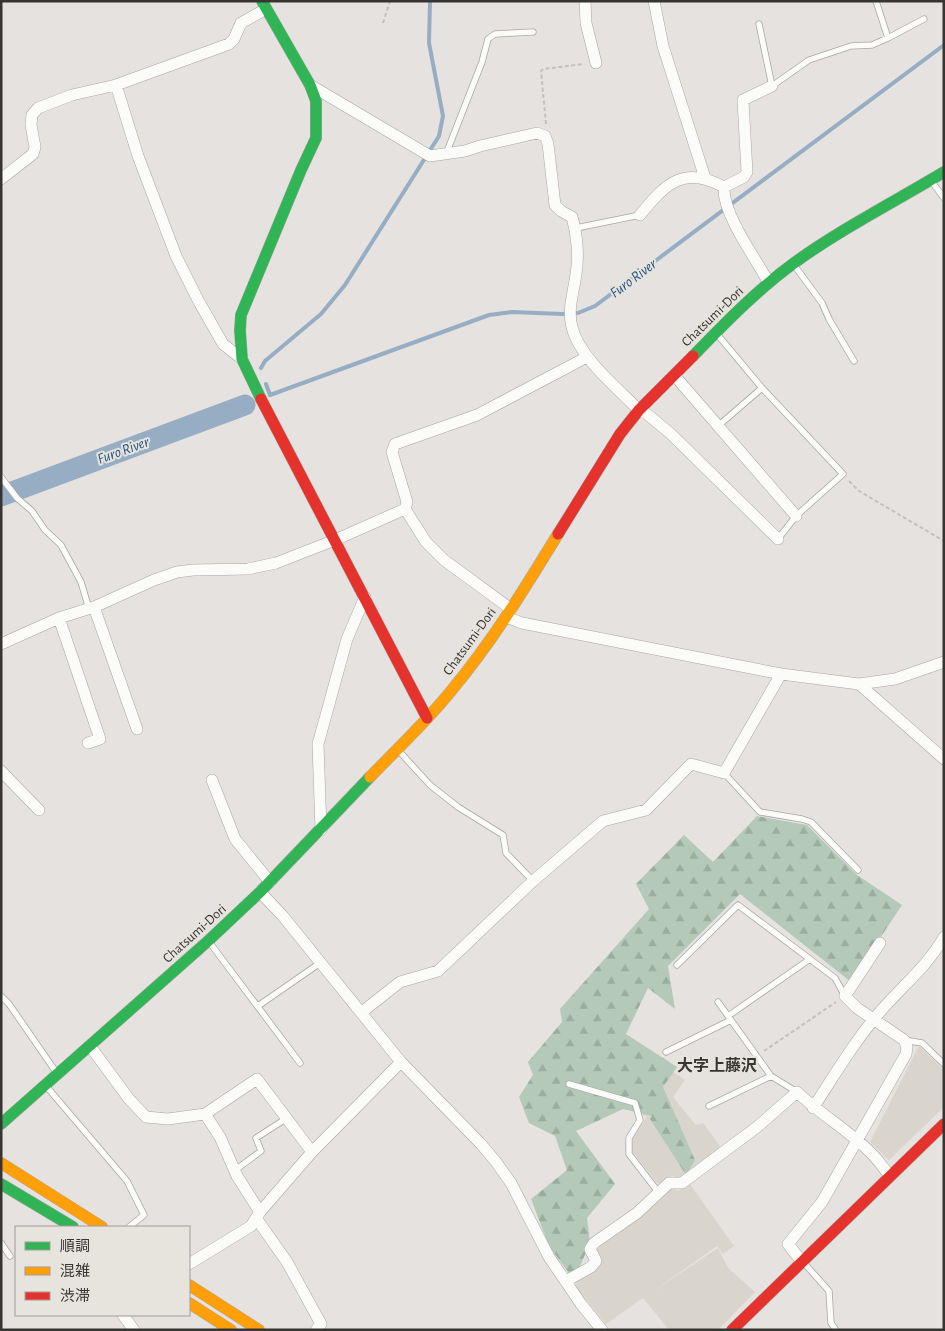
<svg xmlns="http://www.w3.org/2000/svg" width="945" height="1331" viewBox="0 0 945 1331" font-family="'Alegreya Sans','Noto Sans JP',sans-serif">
<defs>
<pattern id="forest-firs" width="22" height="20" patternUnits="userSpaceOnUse" patternTransform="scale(1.25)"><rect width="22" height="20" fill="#b4c9b7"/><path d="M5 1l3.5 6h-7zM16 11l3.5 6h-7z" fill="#9bad9e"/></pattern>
</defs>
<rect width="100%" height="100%" fill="#e5e2df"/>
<path fill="#dad5cc" d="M583 1009 685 1080 673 1097 695 1124 697 1125 703 1123 722 1149 680 1179H677L672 1175 663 1183H657L632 1151 633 1137 647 1117 618 1102Z
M919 1046 944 1070V1107L889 1160 870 1142Z
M689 1183 734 1246 723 1254 717 1246 652 1292 718 1248 728 1268 755 1292 718 1330H669L643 1298 606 1324 576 1287 577 1279 599 1263 595 1249 672 1187 678 1191Z"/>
<path fill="url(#forest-firs)" d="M757 816 807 825 857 875 902 905 851 982 740 894 668 966 675 1009 648 988 626 1034 677 1067 663 1087 695 1160 686 1175 650 1119 652 1116 623 1109 576 1131 615 1184 587 1218 590 1243 574 1280 549 1246 531 1199 567 1170 555 1136 529 1123 519 1097 533 1075 528 1062 562 1022 560 1009 649 909 636 884 684 835 713 862Z"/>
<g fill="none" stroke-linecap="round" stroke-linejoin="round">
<path stroke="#96adc3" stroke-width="4" d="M261 368 265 361 321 314 345 285 439 136 443 116 429 43 430 1
M266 384 270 395 489 315 512 312 562 314 578 313 595 306 944 45"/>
<path stroke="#96adc3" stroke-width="21" d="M1 496 245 405"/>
<defs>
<path id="lane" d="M876 1 888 38
M759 24 772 86 809 60 851 46 872 45 888 38 924 19
M446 154 482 62 488 39 495 34 533 32
M932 182 944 198
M576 228 640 215
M794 265 822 303 829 319 854 361
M717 334 762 388 843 474 796 516 778 539
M718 426 762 388
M1 477 17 498 32 511 45 530 61 545 81 582 89 609
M398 750 430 785 458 807 503 835 506 853 533 881
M724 773 760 812 802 819 811 822 858 870
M210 943 300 1063
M677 965 738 905 835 978 845 996
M1 996 9 1004 56 1072
M718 1002 771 1076 797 1092
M258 1006 320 963
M728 1016 810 959
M904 1040 922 1043 944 1064
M666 1052 731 1020
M569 1084 635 1103 640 1120 629 1138V1154L659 1193
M46 1086 127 1181 144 1215 129 1227
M709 1106 771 1076
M234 1171 261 1151 256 1138 287 1118
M1 1243 10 1256
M804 1263 829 1291 831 1323 836 1330"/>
<path id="street" d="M585 1 586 23 596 63
M654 1 663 46 705 178
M116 85 138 156 176 256 198 300 223 344 242 359
M310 85 430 156 465 151 480 146 537 133 545 136 548 144 555 205 561 211 572 217C577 234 579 256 576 274 574 291 567 310 572 327 579 357 618 389 639 410L647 414 671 434 778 539
M1 179 33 154 35 147 31 125 32 115 38 108 72 95 116 85 229 44 234 39 241 23 266 9
M724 187 744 177 747 172 743 100 772 86
M640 215C666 183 684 165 724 187 722 213 756 259 769 283
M674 375 796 516
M405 509 426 542 444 560 511 609
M94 607 137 729
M506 617 522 623 781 674 859 684 895 679 944 662
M59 618 100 739 88 743
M1 644 59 618 94 607 154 580 177 572 193 570 248 569 276 563 335 540 405 509 407 502 392 452 395 444 477 415 587 357
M859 684 944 759
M1 771 39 810
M212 780 235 839 270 882
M321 830 318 744 347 639 365 597
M260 892 282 915 401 1062 481 1144 496 1162 511 1183 549 1257 581 1304 602 1330
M362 1012 400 982 438 971 533 881 603 821 646 810 691 764 724 773 781 674
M90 1046 129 1099 146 1117 168 1119 205 1114 257 1079 312 1152
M813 1108C834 1076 854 1042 879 1013 900 988 928 966 944 937
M205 1114 220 1137 237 1176 260 1212
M256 1218 287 1262 321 1324 316 1330
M802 1262 788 1244 822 1202 906 1054 907 1047 904 1040 857 1008 845 996 880 943
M189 1264 251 1226 260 1212 312 1152 401 1062
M566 1281 591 1267 596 1261 590 1249 594 1243 637 1213 669 1183H682L757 1127 797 1092C821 1115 850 1131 873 1155 879 1161 884 1169 890 1176
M123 1315 134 1330"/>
<path id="fast" d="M693 356C725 323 757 290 794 263 841 229 894 202 944 172
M261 399 242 359 240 330 241 315 301 170 316 138V101L310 85 262 1
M1 1124 208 941 260 892 370 777
M1 1184 73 1227"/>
<path id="slow" d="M370 777C397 749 427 721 451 691 492 642 525 588 558 534
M1 1163 102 1227
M189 1285 259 1330
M189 1303 231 1330"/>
<path id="jam" d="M261 399 427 718
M558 534 620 434 639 410 693 356
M732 1330 944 1124"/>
</defs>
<use href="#lane" stroke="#a8a7a4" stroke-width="7"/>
<use href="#street" stroke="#a8a7a4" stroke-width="12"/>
<use href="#fast" stroke="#a8a7a4" stroke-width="12"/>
<use href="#slow" stroke="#a8a7a4" stroke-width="12"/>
<use href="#jam" stroke="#a8a7a4" stroke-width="12"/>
<path stroke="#c2c1c0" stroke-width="2" stroke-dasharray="4 2.5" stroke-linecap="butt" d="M383 23 390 1
M546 124 541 71 543 69 584 64
M849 481 859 491 944 541
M764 1051 836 1002"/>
<use href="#lane" stroke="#fbfbfa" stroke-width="5.5"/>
<use href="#street" stroke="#fbfbfa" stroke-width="11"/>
<use href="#fast" stroke="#30b455" stroke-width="11"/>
<use href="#slow" stroke="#ff9f0a" stroke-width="11"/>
<use href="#jam" stroke="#e5322d" stroke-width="11"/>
</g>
<g text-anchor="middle" stroke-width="4" stroke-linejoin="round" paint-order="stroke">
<g font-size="14" fill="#363532" stroke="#e7e3dd">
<text transform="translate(712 316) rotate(-44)" y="5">Chatsumi-Dori</text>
<text transform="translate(469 641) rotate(-54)" y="5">Chatsumi-Dori</text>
<text transform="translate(194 933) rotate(-42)" y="5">Chatsumi-Dori</text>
</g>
<g font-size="15" font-style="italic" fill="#215582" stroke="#e7e3dd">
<text transform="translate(633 278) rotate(-37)" y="5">Furo River</text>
<text transform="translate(123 450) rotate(-20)" y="5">Furo River</text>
</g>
<g font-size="16" font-weight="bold" fill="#363532" stroke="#e7e3dd">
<text x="717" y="1071">大字上藤沢</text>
</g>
</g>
<rect width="945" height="1331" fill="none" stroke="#363532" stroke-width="5"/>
<rect x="15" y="1226" width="175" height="90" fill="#e7e3dd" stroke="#a09d99"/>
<rect x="25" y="1242" width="25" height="8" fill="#30b455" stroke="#a09d99"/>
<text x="60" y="1251" font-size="15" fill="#363532">順調</text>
<rect x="25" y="1267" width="25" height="8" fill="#ff9f0a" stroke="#a09d99"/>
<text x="60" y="1276" font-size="15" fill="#363532">混雑</text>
<rect x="25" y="1292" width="25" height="8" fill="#e5322d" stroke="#a09d99"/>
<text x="60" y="1301" font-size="15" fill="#363532">渋滞</text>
</svg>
